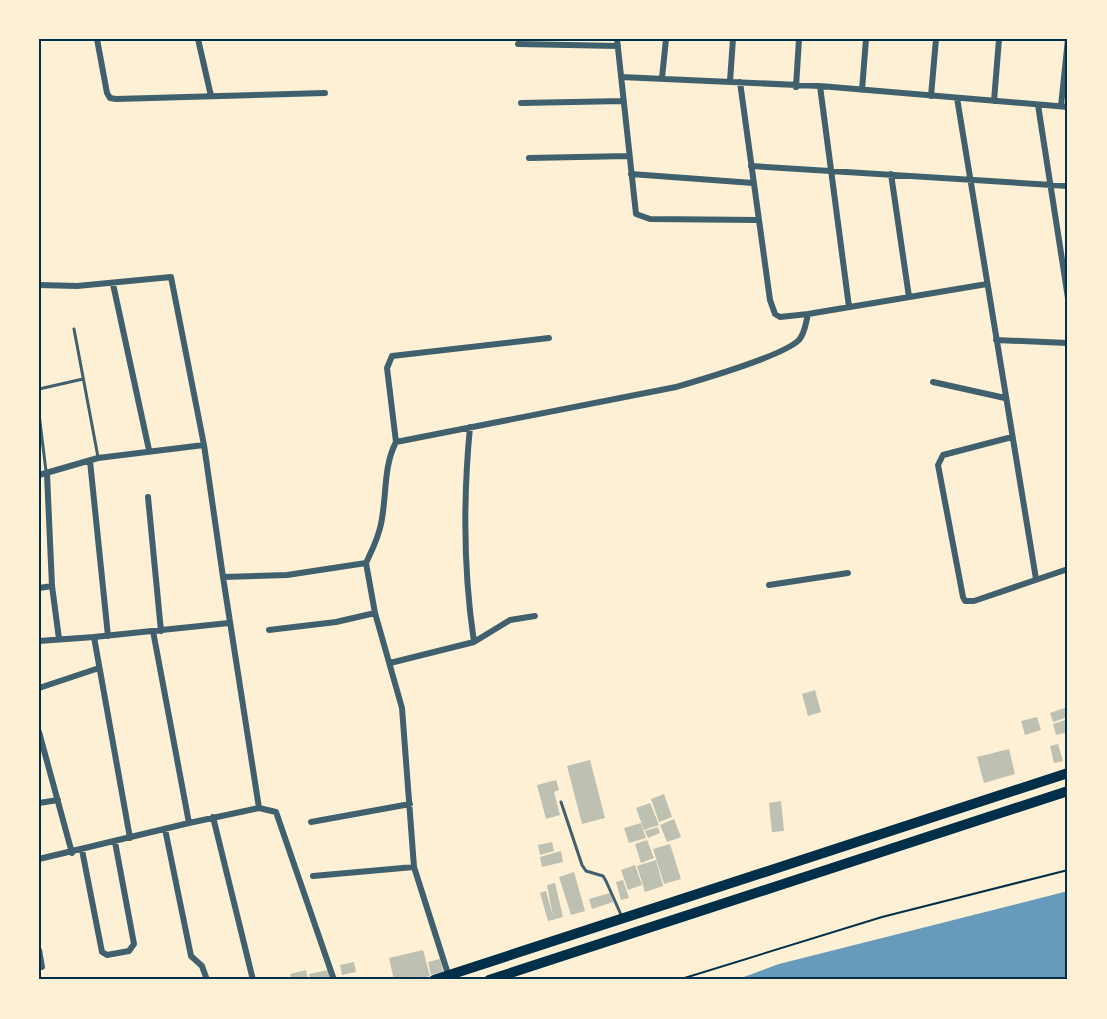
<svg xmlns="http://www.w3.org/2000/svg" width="1107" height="1019" viewBox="0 0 1107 1019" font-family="Montserrat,sans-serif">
<rect width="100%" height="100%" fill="#fdf0d5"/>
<path fill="#669bbc" d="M1068 891V980H736L779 964Z"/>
<path fill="#bec0b2" d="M815 690 821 712 808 716 802 694Z
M1067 707 1068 717 1053 722 1050 713Z
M1037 717 1041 730 1025 735 1021 721Z
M1068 719V732L1056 735 1053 724Z
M1058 744 1063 761 1054 763 1050 746Z
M1009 749 1015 774 984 783 977 757Z
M590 760 605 818 582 824 567 766Z
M556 780 559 790 554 792 560 815 546 819 537 785Z
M664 794 672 817 659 822 651 799Z
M781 801 784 831 772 832 769 803Z
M650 803 659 825 644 830 636 808Z
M674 819 681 837 667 842 660 825Z
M641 823 646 838 629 843 624 828Z
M658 827 660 833 648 838 645 831Z
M647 840 654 858 641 863 635 844Z
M552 842 554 851 540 855 538 845Z
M670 844 681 879 664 884 653 849Z
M561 851 563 862 542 867 540 857Z
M656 860 663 886 645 892 637 866Z
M635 865 642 885 628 890 621 870Z
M574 872 585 911 571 915 559 877Z
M623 880 629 898 621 900 616 882Z
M555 883 563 917 548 921 540 893 546 891 553 916 547 885Z
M610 893 613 902 592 909 589 899Z
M423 950 430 976 412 980H394L389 958Z
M440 959 443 972 431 975 428 962Z
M354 962 356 972 342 975 340 965Z
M306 970 308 980H292L290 974Z
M328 970 330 980H311L309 974Z"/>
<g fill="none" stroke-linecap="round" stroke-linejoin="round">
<path stroke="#003049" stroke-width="2" d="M678 980 882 917 1068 870"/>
<path stroke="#3f606c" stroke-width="3" d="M74 329 98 457
M39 389 83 379
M39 414 46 471
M561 802 582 865 586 871 603 876 606 881 622 917"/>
<path stroke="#3f606c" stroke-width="6" d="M97 39 107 93 110 98 116 99 325 93
M198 39 211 96
M617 39 636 214 650 219 758 220
M518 44 618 46
M621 77 820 86 1068 107
M662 78 666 39
M730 81 733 39
M740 82 770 300 775 314 780 317 808 314 987 284
M820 86 849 307
M796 87 799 39
M862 90 866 39
M931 96 936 39
M957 98 1036 579
M994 101 999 39
M521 103 624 101
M1038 105 1068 298
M1061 106 1068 39
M529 158 629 156
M751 166 1068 186
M631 174 753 183
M891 174 909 297
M113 284 149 450
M39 285 77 286 171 277 204 445 223 577
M996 340 1068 343
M933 382 1005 398
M470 427C463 500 463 569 474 642
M1012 437 943 455 938 465 963 597 965 601H974L1068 569
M396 442 387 368 392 356 549 338
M90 461 108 636
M47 474 52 586 59 639
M39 475 98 458 204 445
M148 497 161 631
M366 563C372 550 378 539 381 524 387 496 383 467 396 442L676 387C700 380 783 356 799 340 805 333 806 322 808 314
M769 585 848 573
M39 588 52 586
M269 630 336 622 375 613
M39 641 94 637
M390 663 474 642 510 620 535 616
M39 688 99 668
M39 732 72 853
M39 803 58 800
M259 808 223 577 287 575 366 563 375 613 402 708 414 867 449 977
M213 817 253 980
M311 822 410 804
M189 823 259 808 276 812 334 980
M165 829 191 956 202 966 207 980
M130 838 94 637 229 623
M82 850 102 952 107 955 129 951 134 944 115 842
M39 859 189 823 153 631
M313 876 414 867
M39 950 42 967"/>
<path stroke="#003049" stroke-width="10" d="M434 980 1068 773
M489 980 1068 791"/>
</g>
<rect width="1107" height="1019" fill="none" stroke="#fdf0d5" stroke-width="81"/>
<rect x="40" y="40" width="1026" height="938" fill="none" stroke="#003049" stroke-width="2"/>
</svg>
